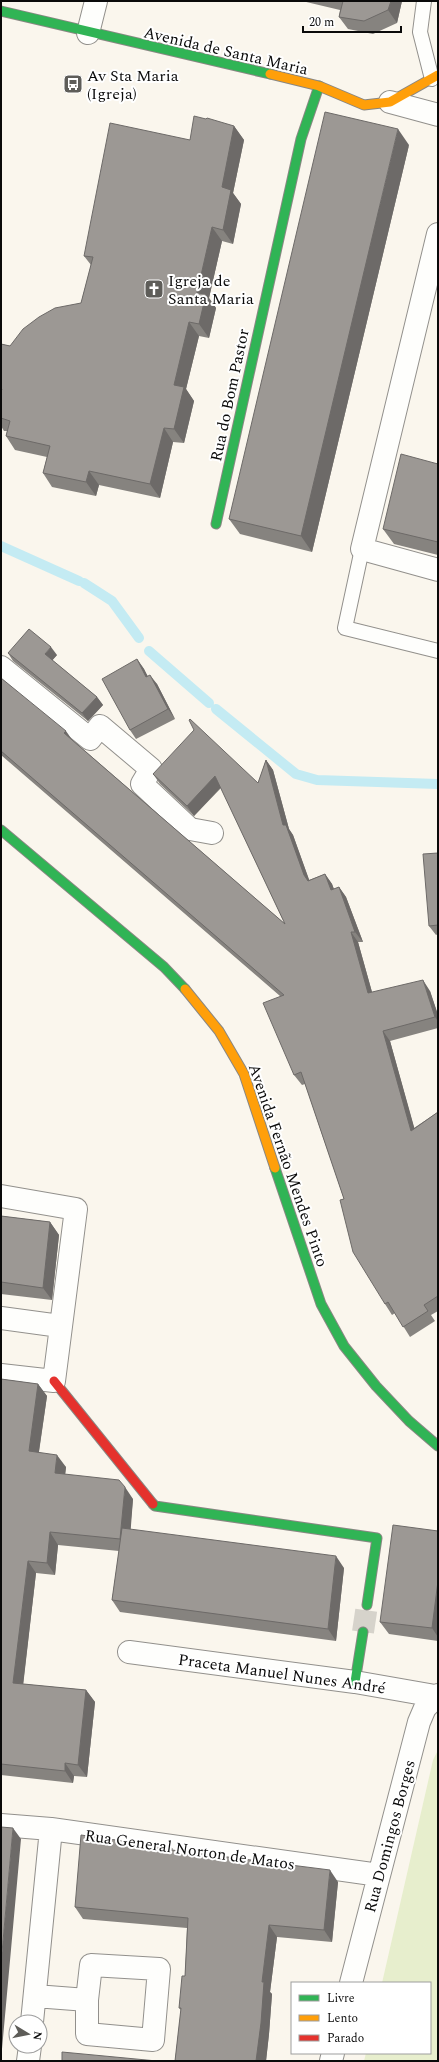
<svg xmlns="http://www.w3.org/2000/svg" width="439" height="2062" viewBox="0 0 439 2062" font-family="Spectral,serif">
<rect width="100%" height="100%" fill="#faf6ed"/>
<path fill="#e7eecd" d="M438 1750V2061H364L366 2053H430V1983H382L433 1760Z"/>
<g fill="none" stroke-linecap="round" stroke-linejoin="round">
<path stroke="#c4ebf3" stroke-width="10" d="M1 546 79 581
M84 583 112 601 139 638
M149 651 209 703
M216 709 296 774 317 780 438 784"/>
<path stroke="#d6d3cb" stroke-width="22" stroke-dasharray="22 11" stroke-linecap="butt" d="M363 1632 367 1605"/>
<defs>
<path id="lane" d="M424 1 420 32 432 79
M362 549 345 628 438 651"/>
<path id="street" d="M88 33 96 1
M390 102 438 115
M438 234 362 549 438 570
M1 667 90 739 100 726 151 769 142 784 190 829 212 833
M1 1196 76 1209 54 1381 1 1375
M1 1318 60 1326
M129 1652 355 1682 435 1696
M1 1825 51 1829 379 1875
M351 1983 419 1722 425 1708 438 1695
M35 1996 87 2000 91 1965 159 1969 153 2040 87 2034V2000
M32 2022 51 1829
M28 2061 30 2046
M331 2061 333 2053"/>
<path id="fast" d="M1 11 270 74
M216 524 301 139 319 86
M1 830 164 967 185 989
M275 1168 321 1304 344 1346 376 1386 409 1421 438 1446
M153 1504 155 1506 377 1538 367 1605
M355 1682 363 1632"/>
<path id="slow" d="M270 74 319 86 364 105 390 102 438 75
M185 989 219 1031 244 1074 275 1168"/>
<path id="jam" d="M54 1381 153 1504"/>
</defs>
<use href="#lane" stroke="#92908c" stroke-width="16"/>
<use href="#street" stroke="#92908c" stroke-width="24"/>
<use href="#fast" stroke="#898783" stroke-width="11"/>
<use href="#slow" stroke="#898783" stroke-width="11"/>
<use href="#jam" stroke="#898783" stroke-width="11"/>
<use href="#lane" stroke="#fefefc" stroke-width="14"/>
<use href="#street" stroke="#fefefc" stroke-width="22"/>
<use href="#fast" stroke="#30b455" stroke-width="9"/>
<use href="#slow" stroke="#ff9f0a" stroke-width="9"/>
<use href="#jam" stroke="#e5322d" stroke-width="9"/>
</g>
<path fill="#86837f" d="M302 1H402L397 23 373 34 348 29 339 17 340 10Z
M234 126 244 140 233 193 241 204 233 244 222 241 209 298 216 308 209 338 199 336 186 389 194 401 184 443 173 442 160 498 99 485 96 496 52 487 43 473 47 457 15 450 6 436 7 431H4L1 426V344L10 346 81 303 91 265 84 256 190 140Z
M409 145 312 552 240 534 229 519Z
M438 464V555L394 544 383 529Z
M8 653 57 655 52 660 97 697 103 705 88 721 13 661Z
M137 659 144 669 147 676 157 684 175 719 136 739 130 730Z
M1 678 285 924 221 788 194 816 160 784 153 774 258 783 266 760 273 770 289 829 293 835 309 880 325 874 332 884 334 889 339 887 346 897 363 942H358L372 992 430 991 438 1015V1028L390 1041 414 1128 438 1112V1311L431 1315 435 1321 410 1337 395 1313 392 1315 385 1304 344 1199 305 1084 302 1085 294 1075 280 996 1 755Z
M438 853V934L436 935 429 926Z
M1 1216 50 1222 59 1235 52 1300 1 1294Z
M1 1379 38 1384 47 1396 39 1452 66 1467 65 1474 133 1499 130 1530 344 1568 336 1641 120 1612 112 1600 119 1551 58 1545 55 1575 36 1573 23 1684 86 1690 95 1702 87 1777 74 1776 73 1783 1 1775Z
M438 1531V1641L389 1634 380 1622Z
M173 1850 338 1882 332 1942 277 1937 270 1992 272 1994 269 2034 266 2061H175L181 2010 179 2008 185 1976 187 1928 83 1919 75 1907Z"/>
<path fill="#6d6a68" d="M391 1H402L397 23 388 10Z
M234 126 244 140 233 193 241 204 233 244 223 230 222 187Z
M398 129 409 145 312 552 301 536Z
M212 227 222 241 209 298 216 308 209 338 199 324 197 293Z
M189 322 199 336 186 389 194 401 184 443 174 429V385Z
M164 428 173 442 160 498 150 484Z
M89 471 99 485 96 496 86 482Z
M51 647 57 655 51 662 45 654Z
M137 659 144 669 153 686 146 677Z
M150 675 157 684 175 719 168 709Z
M97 697 103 705 88 721 82 713Z
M66 731 73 741 64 733Z
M266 760 273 770 289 829 293 835 311 885 304 875 283 825Z
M215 776 222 786 194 816 187 806Z
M325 874 332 884 338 901 331 890Z
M339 887 346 897 363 942 355 932Z
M351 932 358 942 375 1003 368 993Z
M423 980 430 991 438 1015V1021L435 1017Z
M383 1031 390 1041 418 1141 411 1131Z
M50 1222 59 1235 52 1300 43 1288Z
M38 1384 47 1396 37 1464 29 1451Z
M57 1455 66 1467 64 1486 55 1473Z
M125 1487 133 1499 129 1552 120 1539Z
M50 1532 58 1545 55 1575 47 1563Z
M336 1556 344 1568 336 1641 328 1629Z
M28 1561 36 1573 22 1695 13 1683Z
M438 1581V1637L432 1628Z
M86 1690 95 1702 87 1777 78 1765Z
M65 1763 74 1776 73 1783 65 1771Z
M13 1828 21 1839 1 2060V1964Z
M330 1870 338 1882 332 1942 324 1930Z
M269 1925 277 1937 270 1992 272 1994 269 2034 266 2061H256L262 1982Z"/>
<path fill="#9c9894" stroke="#6d6a68" d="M343 1H391L388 10 364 21 339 17Z
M325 112 398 129 301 536 229 519Z
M194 116 206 119 207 118 234 126 222 187 231 190 223 230 212 227 197 293 206 294 199 324 189 322 174 385 184 387 174 429 164 428 150 484 89 471 86 482 43 473 50 446 6 436 10 421 1 418V392L2 389H1V344L10 346 23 329 39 317 55 308 81 303 93 257 84 256 110 123 190 140Z
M401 454 438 464V542L383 529Z
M29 629 51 647 45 654 97 697 82 713 8 653Z
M137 659 146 677 150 675 168 709 130 730 102 679Z
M1 678 66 731 64 733 285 924 215 776 187 806 153 774 194 730 189 720 190 719 258 783 266 760 283 825H286L304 875 308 881 325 874 331 890 339 887 355 932H351L368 993 423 980 435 1017 383 1031 411 1131 438 1112V1296L424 1305 428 1311 403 1327 388 1302 385 1304 353 1252 340 1200 344 1199 301 1072 294 1075 263 1003 284 995 1 751Z
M438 853V925L429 926 423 854Z
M1 1216 50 1222 43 1288 1 1282Z
M1 1379 38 1384 29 1451 57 1455 55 1473 119 1480 125 1487 120 1539 50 1532 47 1563 28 1561 13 1683 86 1690 78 1765 65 1763V1771L1 1764Z
M393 1525 438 1531V1581L432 1628 380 1622Z
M122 1528 336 1556 328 1629 112 1600Z
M1 1827 13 1828 1 1964Z
M81 1835 172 1848V1850L330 1870 324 1930 269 1925 262 1982H264L261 2023 256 2061H175L181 2008H179L182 1976H185L188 1918 75 1907Z
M62 2052 157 2061H62Z"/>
<defs>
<symbol id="bus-square" viewBox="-11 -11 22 22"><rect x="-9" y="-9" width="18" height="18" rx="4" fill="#5e5d59" stroke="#fff"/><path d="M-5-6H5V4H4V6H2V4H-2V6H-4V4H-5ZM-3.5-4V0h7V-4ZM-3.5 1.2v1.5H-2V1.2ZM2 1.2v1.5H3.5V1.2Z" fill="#fff"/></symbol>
<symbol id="church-square" viewBox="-11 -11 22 22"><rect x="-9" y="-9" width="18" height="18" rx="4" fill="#5e5d59" stroke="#fff"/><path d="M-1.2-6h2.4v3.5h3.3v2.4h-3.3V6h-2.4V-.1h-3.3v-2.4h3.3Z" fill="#fff"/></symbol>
</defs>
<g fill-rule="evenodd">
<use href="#bus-square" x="62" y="73" width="22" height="22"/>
<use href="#church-square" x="143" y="278" width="22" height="22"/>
</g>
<g text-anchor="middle" stroke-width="4" stroke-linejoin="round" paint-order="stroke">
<g font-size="16" fill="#0a0a0a" stroke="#fff">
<text transform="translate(226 50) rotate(13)" y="6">Avenida de Santa Maria</text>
<text transform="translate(229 395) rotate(-78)" y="6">Rua do Bom Pastor</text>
<text transform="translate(289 1165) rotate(71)" y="6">Avenida Fernão Mendes Pinto</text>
<text transform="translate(282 1673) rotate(8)" y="6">Praceta Manuel Nunes André</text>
<text transform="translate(389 1836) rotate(-75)" y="6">Rua Domingos Borges</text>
<text transform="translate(190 1849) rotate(8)" y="6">Rua General Norton de Matos</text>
</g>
<g font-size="16" fill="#0a0a0a" stroke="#fff" text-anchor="start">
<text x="87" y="81">Av Sta Maria<tspan x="87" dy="18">(Igreja)</tspan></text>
<text x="168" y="286">Igreja de<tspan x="168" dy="18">Santa Maria</tspan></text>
</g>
</g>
<rect width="439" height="2062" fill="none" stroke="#0a0a0a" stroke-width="4"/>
<rect x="291" y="1982" width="140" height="72" fill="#ffffff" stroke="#9d9d9d"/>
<rect x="299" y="1995" width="20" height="6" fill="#30b455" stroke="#9d9d9d"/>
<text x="327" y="2002" font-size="12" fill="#0a0a0a">Livre</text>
<rect x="299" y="2015" width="20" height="6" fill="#ff9f0a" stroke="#9d9d9d"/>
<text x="327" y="2022" font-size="12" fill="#0a0a0a">Lento</text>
<rect x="299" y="2035" width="20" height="6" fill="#e5322d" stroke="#9d9d9d"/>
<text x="327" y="2042" font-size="12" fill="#0a0a0a">Parado</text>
<g transform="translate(28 2034) rotate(100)"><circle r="19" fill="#ffffff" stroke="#9d9d9d"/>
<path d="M0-3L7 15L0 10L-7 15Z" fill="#5e5d59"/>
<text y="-6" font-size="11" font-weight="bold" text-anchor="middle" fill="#0a0a0a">N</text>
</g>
<path d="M303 26v6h98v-6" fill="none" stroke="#0a0a0a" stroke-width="2"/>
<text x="309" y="26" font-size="12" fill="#0a0a0a" stroke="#ffffff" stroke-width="3" paint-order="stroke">20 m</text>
</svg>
